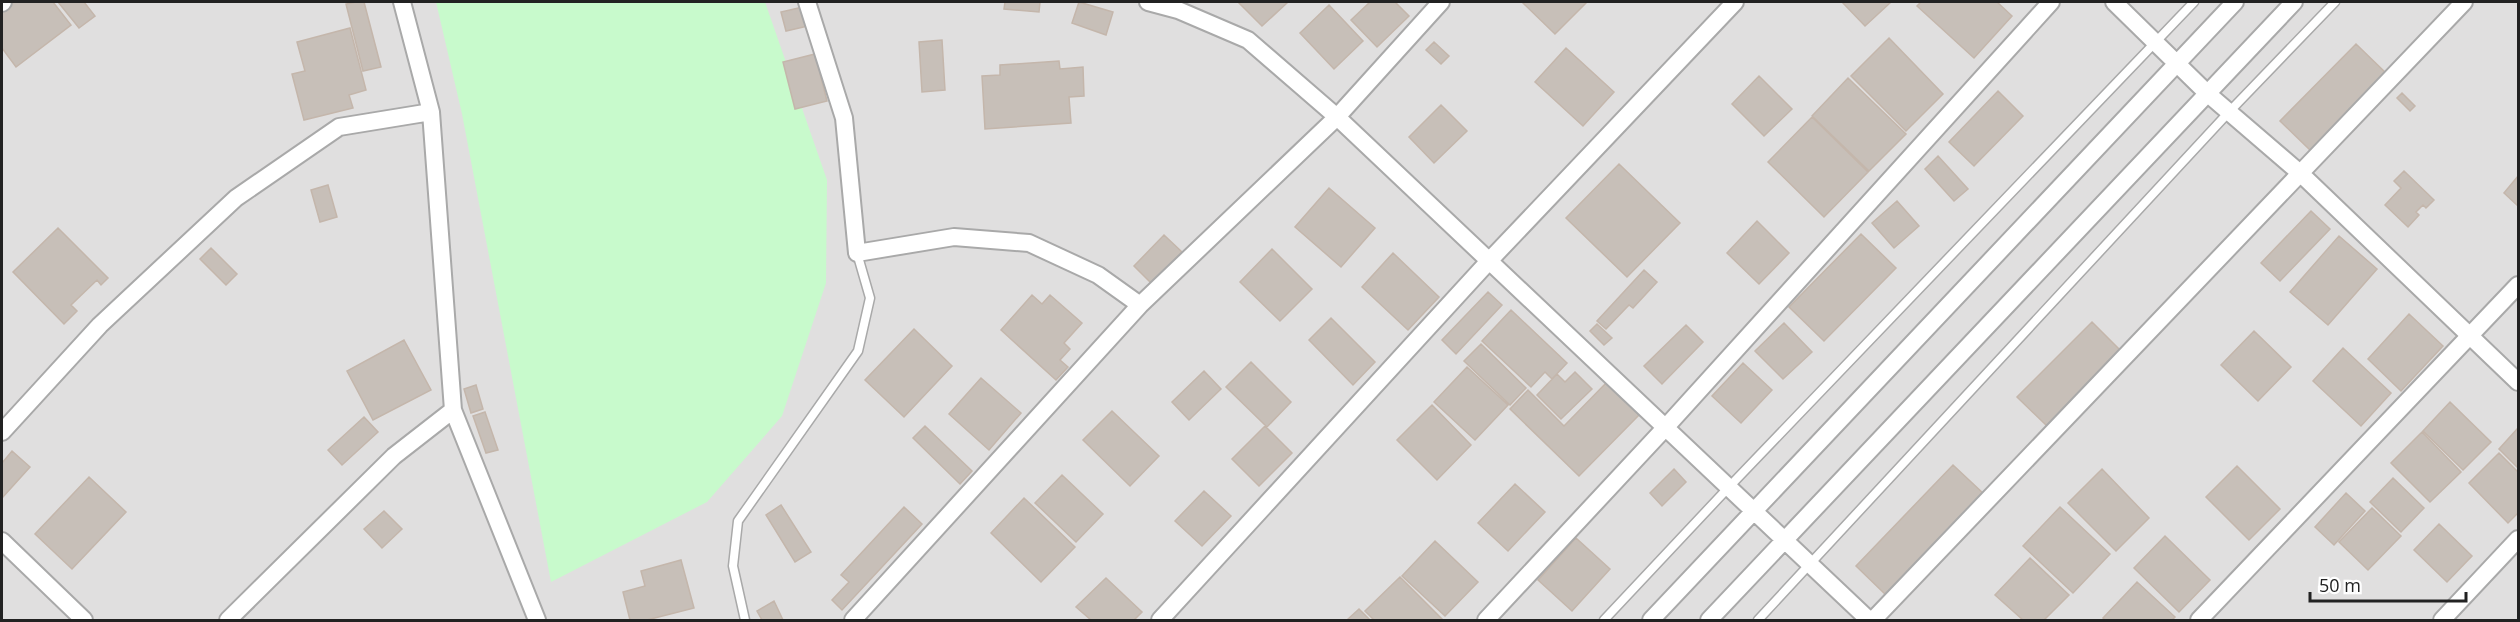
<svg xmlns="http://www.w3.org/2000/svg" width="2520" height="622" viewBox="0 0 2520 622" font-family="'Open Sans',sans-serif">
<rect width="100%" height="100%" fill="#f2efe9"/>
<path fill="#e0dfdf" d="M2 2H2518V620H2Z"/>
<path fill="#c8facc" d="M436 2H765L827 180 826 283 782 416 707 502 551 582 462 114Z"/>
<path fill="#c7bfb8" stroke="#c4b6ab" stroke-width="1.5" d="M14 2H53L71 25 16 67 2 48V11Z
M58 2H84L95 16 79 28Z
M356 2H364L381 67 363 71 346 4Z
M1005 2H1040L1039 12 1004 9Z
M1079 2 1113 12 1106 35 1072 23Z
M1238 2H1288L1262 26Z
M1370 2H1395L1409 16 1377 47 1351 20Z
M1522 2H1585L1586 3 1555 34Z
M1842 2H1891L1865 26Z
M1921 2H1997L2012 16 1974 58 1917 6Z
M1329 5 1363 41 1334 69 1300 33Z
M803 7 808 26 786 31 781 12Z
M350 28 366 90 349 95 353 108 304 120 292 74 305 71 297 42Z
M1889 38 1943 94 1906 131 1851 76Z
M942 40 945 90 922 92 919 42Z
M1434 42 1449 56 1441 64 1426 50Z
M2356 44 2388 75 2312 152 2280 121Z
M1566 48 1614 92 1583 126 1535 82Z
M815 54 827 101 795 109 783 62Z
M1059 61 1060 69 1083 67 1084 96 1069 97 1071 123 985 129 982 76 1000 75V65Z
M1759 76 1792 109 1764 136 1732 104Z
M1848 78 1906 134 1869 171 1812 116Z
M1998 91 2023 116 1974 166 1949 142Z
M2402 93 2415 106 2410 111 2397 98Z
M1441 105 1467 131 1434 163 1409 137Z
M1812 117 1868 172 1824 217 1768 162Z
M1938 156 1968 189 1954 201 1925 169Z
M1619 164 1680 223 1627 277 1566 218Z
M2404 171 2434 200 2426 208 2423 205 2416 212 2419 215 2408 227 2385 205 2401 188 2394 181Z
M2518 176V206L2504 193Z
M328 185 337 217 320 222 311 190Z
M1329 188 1375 228 1341 267 1295 227Z
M1897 201 1919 226 1894 248 1872 223Z
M2311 211 2330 229 2280 281 2261 263Z
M1757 221 1789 253 1759 284 1727 253Z
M58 228 108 278 101 285 97 280 71 305 77 311 64 324 13 272Z
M1861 234 1896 268 1824 341 1789 307Z
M1164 235 1182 252 1152 284 1134 266Z
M2339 236 2377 269 2328 325 2290 292Z
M211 248 237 274 226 285 200 259Z
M1272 249 1312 289 1280 321 1240 282Z
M1393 253 1439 297 1408 330 1362 287Z
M1644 270 1657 282 1633 308 1629 305 1606 329 1597 321Z
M1488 292 1502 305 1456 354 1442 340Z
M1032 295 1042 304 1050 295 1082 323 1064 343 1070 349 1060 360 1068 367 1056 380 1001 330Z
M1511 310 1567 363 1552 379 1545 372 1531 387 1482 341Z
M2409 314 2443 346 2401 391 2368 359Z
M1331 318 1375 362 1353 385 1309 340Z
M2092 322 2121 351 2047 426 2017 397Z
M1784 323 1812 352 1783 379 1755 351Z
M1597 324 1612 338 1604 345 1590 331Z
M1686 325 1703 342 1662 384 1644 366Z
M914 329 952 366 904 417 865 380Z
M2254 331 2291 367 2258 401 2221 365Z
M404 340 431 390 373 420 347 371Z
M1481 344 1526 388 1510 405 1464 361Z
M2343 348 2391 393 2361 426 2313 381Z
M1251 362 1291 402 1267 427 1226 387Z
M1743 363 1772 390 1741 423 1712 396Z
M1467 367 1508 405 1475 440 1434 402Z
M1204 371 1221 389 1189 420 1172 402Z
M1575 372 1592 389 1561 419 1537 395 1557 374 1565 382Z
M981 378 1021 413 989 450 949 414Z
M1607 382 1640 414 1579 476 1510 409 1528 390 1564 426Z
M476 385 483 409 471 413 464 389Z
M2450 402 2491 442 2463 470 2423 431Z
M1432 405 1471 445 1437 480 1397 440Z
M1112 411 1159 456 1130 486 1083 440Z
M485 412 498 450 486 453 473 416Z
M364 417 378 432 342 465 328 450Z
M925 426 972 471 960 484 913 438Z
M1265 426 1292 453 1259 486 1232 459Z
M2518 428V468L2499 449Z
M2422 432 2461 472 2430 502 2391 463Z
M12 451 30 467 3 497 2 495V463Z
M2499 453 2518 472V513L2508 523 2469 483Z
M1953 465 1985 495 1888 597 1856 566Z
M2237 466 2280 509 2249 540 2206 497Z
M1674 469 1686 482 1662 506 1650 493Z
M2102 469 2149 518 2116 551 2068 503Z
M1062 475 1103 514 1076 542 1035 503Z
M89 477 126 512 72 569 35 534Z
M2393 478 2424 508 2401 532 2370 502Z
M1515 484 1545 512 1508 551 1478 523Z
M1204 491 1231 516 1202 546 1175 521Z
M2346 493 2365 511 2334 545 2315 527Z
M1024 498 1075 547 1041 582 991 533Z
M781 505 811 552 795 562 766 515Z
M904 507 922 524 842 610 832 600 849 582 841 575Z
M2060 507 2110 554 2073 593 2023 546Z
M2372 508 2401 536 2368 570 2339 542Z
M384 511 402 529 382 548 364 529Z
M2439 524 2472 556 2447 582 2414 550Z
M2165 536 2210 580 2179 612 2134 568Z
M1576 538 1610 569 1572 611 1538 580Z
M1435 541 1478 582 1445 616 1402 576Z
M2030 558 2069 595 2044 620H2023L1995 595Z
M681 560 694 608 647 620H630L623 592 645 586 641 571Z
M1400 577 1443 620H1374L1365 611Z
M1106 578 1142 612 1134 620H1091L1076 607Z
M2137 582 2175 617 2172 620H2105L2103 618Z
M774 601 783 620H762L757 611Z
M1359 609 1370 620H1347Z"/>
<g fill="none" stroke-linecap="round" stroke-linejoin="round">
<defs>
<path id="service" d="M745 620 733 566 738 521 858 351 870 298 857 253
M1604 620 1728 488 2194 2
M1758 620 2229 112 2335 2"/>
<path id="minor" d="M402 2 431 112 453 410 537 620
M807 2 844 118 857 253 954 237 1029 243 1098 275 1140 305
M1148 2 1178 10 1248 40 1337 117 1869 620
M2114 2 2208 94 2300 173 2518 382
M2 3 3 2
M2 432 100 325 236 198 339 127 431 112
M2 541 84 620
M228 620 394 456 453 410
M853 620 1140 305 1337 117 1441 2
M1160 620 1489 261 1735 2
M1486 620 1665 428 2051 2
M1651 620 2235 2
M1709 620 2294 2
M1873 620 2464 2
M2199 620 2518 285
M2442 620 2518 539"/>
</defs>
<use href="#service" stroke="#a9a9a9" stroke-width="11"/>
<use href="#minor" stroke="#a9a9a9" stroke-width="20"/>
<use href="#service" stroke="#fff" stroke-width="8"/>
<use href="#minor" stroke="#fff" stroke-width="16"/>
</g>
<rect width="2520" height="622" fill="none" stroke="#222222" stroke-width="6"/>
<path d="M2310 592v9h156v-9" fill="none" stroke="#222222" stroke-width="3"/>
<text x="2319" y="592" font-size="18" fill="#222222" stroke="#ffffff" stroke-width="4.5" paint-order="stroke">50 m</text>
</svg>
